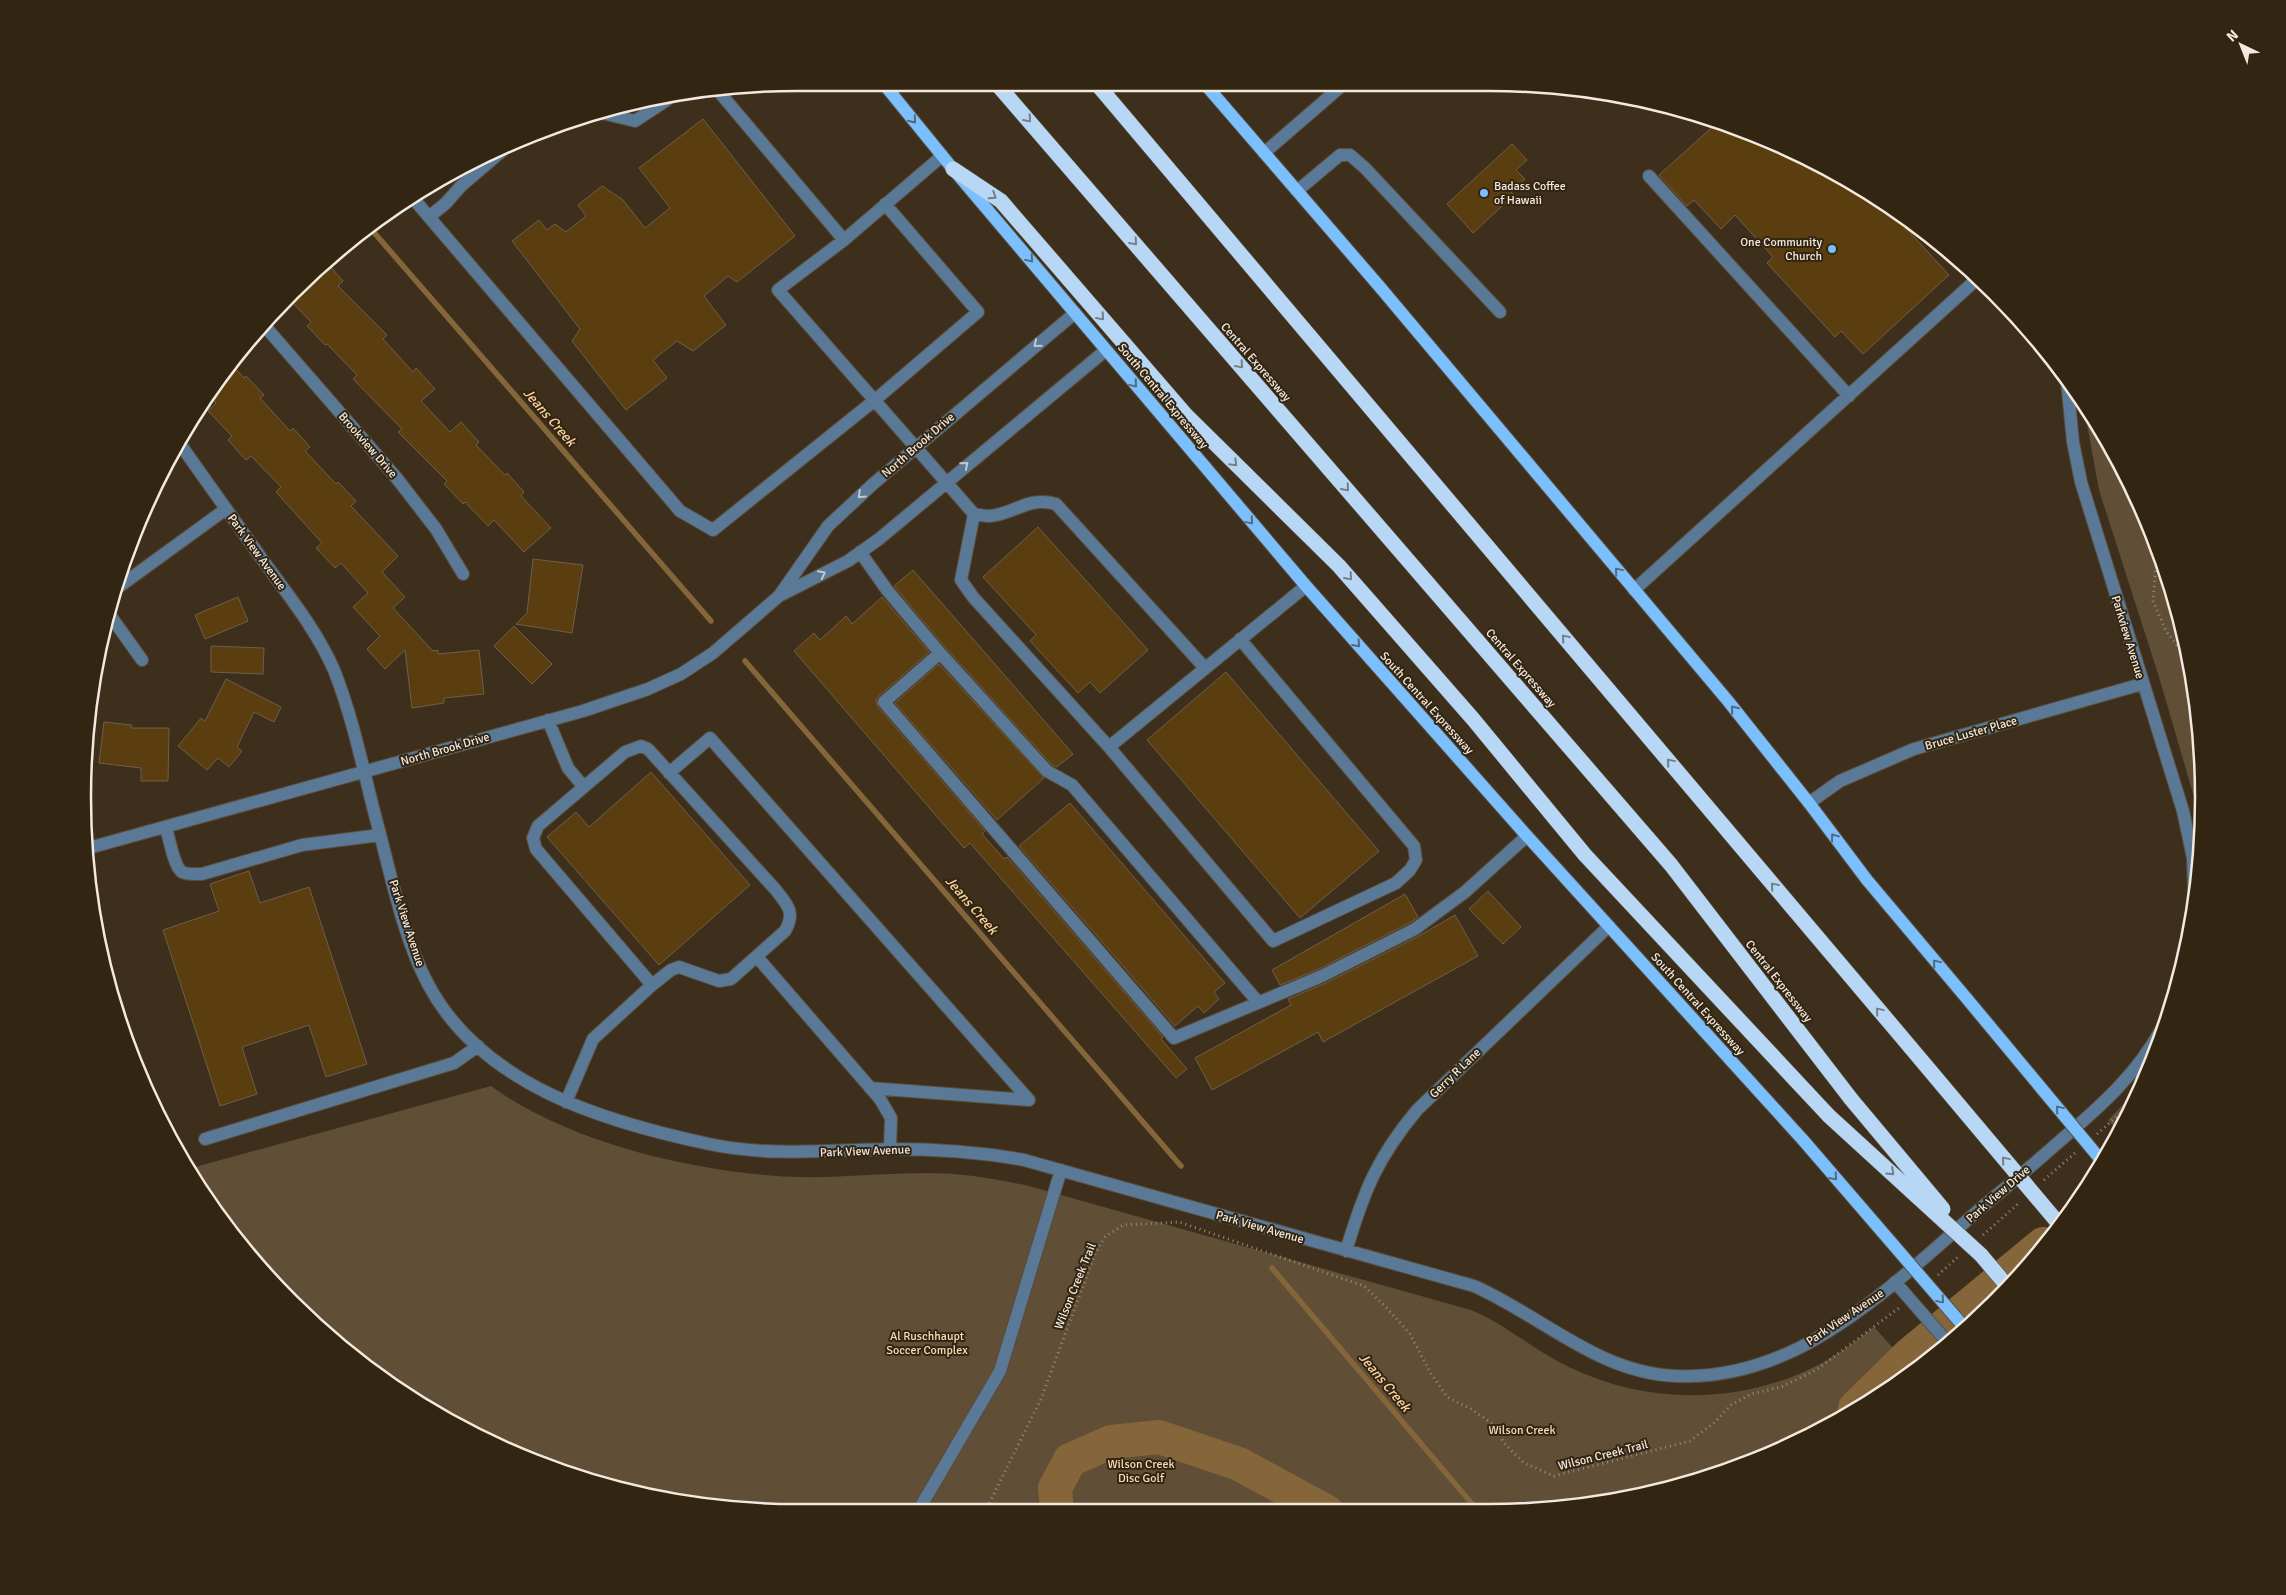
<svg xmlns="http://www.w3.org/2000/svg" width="2286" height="1595" viewBox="0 0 2286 1595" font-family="Signika,sans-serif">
<rect width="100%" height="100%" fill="#3d2f1c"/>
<path fill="#604e36" d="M2085 405 2149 524 2190 658 2203 798 2201 821 2159 677 2099 490 2086 419Z
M491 1086C571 1144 698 1173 796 1177 840 1178 884 1173 928 1173 962 1173 996 1179 1029 1186L1471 1310C1507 1325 1535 1351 1569 1367 1647 1405 1741 1405 1818 1365 1838 1355 1856 1341 1874 1327L1912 1369 1909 1374 1805 1439 1628 1499 1489 1512H798L658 1499 524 1458 400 1392 292 1303 203 1195 188 1169Z
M2141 1086 2117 1130 2108 1120Z"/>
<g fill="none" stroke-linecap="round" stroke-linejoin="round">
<path stroke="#85663a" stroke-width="5.5" d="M371 229 711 621
M745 661 1181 1166
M1272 1268 1479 1512"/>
<path stroke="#85663a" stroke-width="34" d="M1855 1408 1911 1353 2043 1244
M1057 1512 1055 1488 1070 1460 1111 1442 1159 1437 1239 1464 1327 1512"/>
</g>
<path fill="#5b3e0f" stroke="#6e5f4b" d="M703 119 795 236 737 282 728 276 704 296 726 325 693 351 677 341 653 360 667 378 626 410 572 341 580 329 512 241 539 220 547 230 555 224 566 232 586 216 578 205 602 186 623 200 645 228 670 208 639 168Z
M1719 121 1846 178 1893 214 1949 275 1863 354 1841 331 1835 337 1767 263 1773 257 1735 215 1721 229 1694 200 1687 206 1659 175Z
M1512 144 1527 160 1516 170 1525 179 1511 192 1514 195 1473 233 1447 204Z
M329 265 343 281 338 286 387 335 383 339 413 372 416 368 435 389 421 401 450 432 461 422 479 442 476 445 505 475 507 473 524 492 521 496 551 528 524 552 494 520 488 526 465 502 463 504 444 484 447 481 398 432 402 429 353 379 357 375 327 344 325 345 307 326 311 322 290 300Z
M232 365 244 378 246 376 264 395 260 398 290 431 293 428 310 447 305 451 336 484 338 482 356 501 351 506 398 556 382 572 405 597 393 608 433 651 438 650V654L479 650 484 694 444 698V703L412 708 405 650 385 669 367 649 380 636 353 607 368 593 341 563 335 568 316 548 322 543 276 492 281 487 251 456 246 460 228 440 232 436 208 411 216 403 210 396Z
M1038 527 1148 650 1100 693 1090 682 1078 693 1030 641 1036 635 983 577Z
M533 559 583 565 572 633 516 624 527 613Z
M913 570 1073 754 1057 767 1052 765 946 648 894 586Z
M238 597 248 621 205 639 195 615Z
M882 597 929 652 879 696 876 700 878 707 985 831 982 834 1004 859 1007 857 1163 1037 1161 1039 1187 1069 1176 1078 970 843 964 848 794 651 814 633 820 640 846 616 852 624Z
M514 626 552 664 532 684 494 646Z
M211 646 264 648 263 674 211 672Z
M939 664 1044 778 997 820 895 703Z
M1226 672 1379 851 1300 918 1147 740Z
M226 679 281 707 274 722 254 712 237 747 242 751 229 767 218 758 207 770 178 746 201 718 205 721Z
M104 722 132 725 131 728H169L168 781H141V768L99 763Z
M651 772 750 885 659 965 547 837 576 812 589 827Z
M1070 803 1225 983 1214 992 1219 999 1204 1013 1198 1006 1175 1026 1019 846Z
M249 871 260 903 309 887 367 1064 326 1077 309 1025 242 1047 257 1094 220 1106 163 930 219 911 210 884Z
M1488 891 1521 927 1503 944 1469 909Z
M1405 894 1418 917 1411 922 1319 969 1280 985 1272 970Z
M1455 915 1478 956 1323 1042 1318 1032 1212 1090 1195 1058 1291 1005 1288 999 1326 983 1419 936Z"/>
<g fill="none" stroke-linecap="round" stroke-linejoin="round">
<defs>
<path id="minor" d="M720 93 844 240 942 156
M598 112 635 121 667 100
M510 144 461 186 446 203 429 217 680 511 713 530 875 400 978 312 885 204
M1264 153 1345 83
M1649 176 1849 396
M1297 191 1340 155H1350L1365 168 1500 312
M412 197 429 217
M844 240 778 290 974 514C979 515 985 516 990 516 1014 514 1028 496 1056 504L1205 668
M263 324 395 476 436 529 463 574
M2067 381 2073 442 2081 482 2183 811 2193 858 2194 891
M178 441C206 481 234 520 262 559 288 595 316 629 334 670 355 723 365 780 380 834 392 881 405 941 428 984 482 1086 605 1122 709 1144 770 1157 831 1150 892 1149 936 1149 980 1152 1024 1160L1474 1286C1542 1316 1598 1373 1676 1376 1720 1378 1761 1367 1801 1347 1868 1312 1925 1257 1981 1208 2008 1186 2035 1163 2061 1140 2101 1106 2137 1074 2162 1028
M974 514 961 580 973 597 1109 747 1273 941 1396 883 1410 870 1416 860 1414 846 1240 639
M860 552 887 590 940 653 884 702 1174 1038 1322 976 1415 929 1465 892 1527 836
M120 586 226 509
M1634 590 1977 279
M781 595 848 561 879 539 1106 350
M112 618 142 660
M940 653 1047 771 1072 785 1258 1002
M548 720 568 768 583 786
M1109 747 1306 586
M669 773 710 738 1029 1100 870 1088
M1809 803 1840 781 1914 749 2142 684
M166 828C169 837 174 867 182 872 188 875 196 874 202 874L302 845 380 835
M85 849 583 711 648 689 681 674 713 653 779 596 828 526 873 484 1075 313
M757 957 880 1099 891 1118 890 1149
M566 1102 593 1039 652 985 536 849 533 838 538 826 625 752 641 746 648 749 775 889C787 904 796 912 785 931L731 979 719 981 679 967 671 970 652 985
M205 1139 454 1063 478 1046
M1346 1251C1364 1191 1377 1158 1417 1110L1609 926
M1895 1282 1948 1343
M915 1512 921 1506 1000 1371 1061 1170"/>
<path id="major" d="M883 83 953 169 1306 586 1527 836 1803 1140
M1204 83 1379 286 1728 701 1809 803 1867 880 1968 1000"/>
<path id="highway" d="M996 83 1671 865 1851 1099
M1096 83 1911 1048
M953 169 1001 201 1185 414 1339 566 1473 719 1585 855 1829 1116
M1981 1255 2008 1287"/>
</defs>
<use href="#minor" stroke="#5a4d3b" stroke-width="14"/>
<use href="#major" stroke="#5a4d3b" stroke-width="14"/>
<use href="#highway" stroke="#5a4d3b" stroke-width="16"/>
<path stroke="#988c7d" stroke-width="3" stroke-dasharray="1 4" stroke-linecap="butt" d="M2157 551 2153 601 2166 631 2190 662
M2097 1134 2132 1103
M2044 1180 2075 1153
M1983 1235 2019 1203
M1938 1275 1959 1256
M985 1512 1041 1399 1095 1254 1105 1237 1123 1225 1179 1222 1364 1286 1386 1307 1410 1334 1430 1372 1447 1397 1471 1409 1494 1425 1504 1443 1524 1463 1554 1476 1690 1441 1714 1423 1731 1405 1751 1394 1781 1387 1816 1370 1899 1308"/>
<use href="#minor" stroke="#597997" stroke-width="12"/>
<use href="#major" stroke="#7bbffd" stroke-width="12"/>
<use href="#highway" stroke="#b8d7f5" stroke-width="15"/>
<defs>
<path id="major-bridge" d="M1968 1000 2101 1160
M1803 1140 1965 1328"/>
<path id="highway-bridge" d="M1911 1048 2059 1224
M1851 1099 1943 1209
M1829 1116 1981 1255"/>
</defs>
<use href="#major-bridge" stroke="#5a4d3b" stroke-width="14" stroke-linecap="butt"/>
<use href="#highway-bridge" stroke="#5a4d3b" stroke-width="16" stroke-linecap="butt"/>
<use href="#major-bridge" stroke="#7bbffd" stroke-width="12"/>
<use href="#highway-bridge" stroke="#b8d7f5" stroke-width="15"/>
</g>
<defs><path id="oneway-chevron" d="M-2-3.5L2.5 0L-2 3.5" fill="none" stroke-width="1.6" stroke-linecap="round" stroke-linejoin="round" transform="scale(1.25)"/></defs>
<g stroke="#757e84">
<use href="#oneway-chevron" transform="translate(1028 119) rotate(49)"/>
<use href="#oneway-chevron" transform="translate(993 196) rotate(33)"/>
<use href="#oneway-chevron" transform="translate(1134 242) rotate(49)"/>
<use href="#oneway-chevron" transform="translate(1101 317) rotate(49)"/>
<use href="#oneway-chevron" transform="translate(1240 365) rotate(49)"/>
<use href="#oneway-chevron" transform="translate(1234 463) rotate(45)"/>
<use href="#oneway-chevron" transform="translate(1346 488) rotate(49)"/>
<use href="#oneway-chevron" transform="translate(1349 577) rotate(49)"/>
<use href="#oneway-chevron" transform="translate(1565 638) rotate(-130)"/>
<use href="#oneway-chevron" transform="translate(1670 762) rotate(-130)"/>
<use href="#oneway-chevron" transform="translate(1774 886) rotate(-130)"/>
<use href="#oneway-chevron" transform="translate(1879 1011) rotate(-130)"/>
<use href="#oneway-chevron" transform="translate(2005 1160) rotate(-130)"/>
<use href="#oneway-chevron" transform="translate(1891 1172) rotate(43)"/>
</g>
<g stroke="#536a7c">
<use href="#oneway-chevron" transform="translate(913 120) rotate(51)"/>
<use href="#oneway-chevron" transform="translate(1030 259) rotate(50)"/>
<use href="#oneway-chevron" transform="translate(1134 384) rotate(50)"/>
<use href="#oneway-chevron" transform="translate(1250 521) rotate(50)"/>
<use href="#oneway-chevron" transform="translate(1618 571) rotate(-130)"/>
<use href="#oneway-chevron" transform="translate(1357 644) rotate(48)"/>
<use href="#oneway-chevron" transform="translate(1734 709) rotate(-129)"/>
<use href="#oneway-chevron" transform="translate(1834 837) rotate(-127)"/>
<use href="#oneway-chevron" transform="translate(1936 963) rotate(-130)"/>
<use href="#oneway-chevron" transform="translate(2059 1109) rotate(-130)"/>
<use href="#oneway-chevron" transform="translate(1834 1177) rotate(49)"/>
<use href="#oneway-chevron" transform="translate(1941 1300) rotate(49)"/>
</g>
<g stroke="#c5c7c9">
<use href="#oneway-chevron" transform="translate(1037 344) rotate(140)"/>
<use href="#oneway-chevron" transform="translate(965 465) rotate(-40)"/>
<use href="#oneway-chevron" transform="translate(861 495) rotate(137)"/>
<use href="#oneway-chevron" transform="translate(822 574) rotate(-27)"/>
</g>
<g fill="#7dbef9" stroke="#322512" stroke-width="2">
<circle cx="1484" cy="193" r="5"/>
<circle cx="1832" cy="249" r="5"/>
</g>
<g text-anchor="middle" stroke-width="4" stroke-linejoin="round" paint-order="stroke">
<g font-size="12" fill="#f3e9de" stroke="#322512" text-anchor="start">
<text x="1494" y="190">Badass Coffee<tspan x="1494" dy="14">of Hawaii</tspan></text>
<text x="1822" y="246" text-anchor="end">One Community<tspan x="1822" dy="14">Church</tspan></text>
</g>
<g font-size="12" fill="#f3e9de" stroke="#322512">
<text transform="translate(1256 362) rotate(49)" y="4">Central Expressway</text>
<text transform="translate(1163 396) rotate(50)" y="4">South Central Expressway</text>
<text transform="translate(368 445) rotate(49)" y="4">Brookview Drive</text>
<text transform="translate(918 445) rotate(-41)" y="4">North Brook Drive</text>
<text transform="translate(257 552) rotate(54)" y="4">Park View Avenue</text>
<text transform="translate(2128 637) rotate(73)" y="4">Parkview Avenue</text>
<text transform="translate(1521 668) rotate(49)" y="4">Central Expressway</text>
<text transform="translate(1427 703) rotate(48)" y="4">South Central Expressway</text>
<text transform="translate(1971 733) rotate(-16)" y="4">Bruce Luster Place</text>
<text transform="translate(445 749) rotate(-16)" y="4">North Brook Drive</text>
<text transform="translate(407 923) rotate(72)" y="4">Park View Avenue</text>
<text transform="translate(1779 981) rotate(52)" y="4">Central Expressway</text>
<text transform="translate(1698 1004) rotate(48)" y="4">South Central Expressway</text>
<text transform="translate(1455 1073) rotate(-44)" y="4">Gerry R Lane</text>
<text transform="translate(865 1151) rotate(-2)" y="4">Park View Avenue</text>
<text transform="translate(1998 1194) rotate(-41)" y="4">Park View Drive</text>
<text transform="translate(1260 1227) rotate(16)" y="4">Park View Avenue</text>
<text transform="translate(1075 1286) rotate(-68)" y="4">Wilson Creek Trail</text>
<text transform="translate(1845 1317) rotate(-34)" y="4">Park View Avenue</text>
<text transform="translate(1603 1455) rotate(-14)" y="4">Wilson Creek Trail</text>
</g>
<g font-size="12" fill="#fbddb5" stroke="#322512">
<text x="927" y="1340">Al Ruschhaupt<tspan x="927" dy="14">Soccer Complex</tspan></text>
<text x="1522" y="1434">Wilson Creek</text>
<text x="1141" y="1468">Wilson Creek<tspan x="1141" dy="14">Disc Golf</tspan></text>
</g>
<g font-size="14" font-style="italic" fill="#fbd39e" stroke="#322512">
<text transform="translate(550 417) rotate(49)" y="5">Jeans Creek</text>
<text transform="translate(972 905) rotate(49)" y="5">Jeans Creek</text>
<text transform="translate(1385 1382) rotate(50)" y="5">Jeans Creek</text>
</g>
</g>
<path d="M0 0H2286V1595H0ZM797 91H1489A706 706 0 0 1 2195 797V798A706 706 0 0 1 1489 1504H797A706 706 0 0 1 91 798V797A706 706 0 0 1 797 91Z" fill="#322512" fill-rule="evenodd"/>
<path fill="none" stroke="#f3e9de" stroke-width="2.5" d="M797 91H1489A706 706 0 0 1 2195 797V798A706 706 0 0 1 1489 1504H797A706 706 0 0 1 91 798V797A706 706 0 0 1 797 91Z"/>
<g transform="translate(2241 45) rotate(317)" stroke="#322512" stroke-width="4" paint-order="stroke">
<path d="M0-4L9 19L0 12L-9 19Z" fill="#f3e9de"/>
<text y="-8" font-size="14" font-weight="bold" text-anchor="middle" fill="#f3e9de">N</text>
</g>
</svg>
